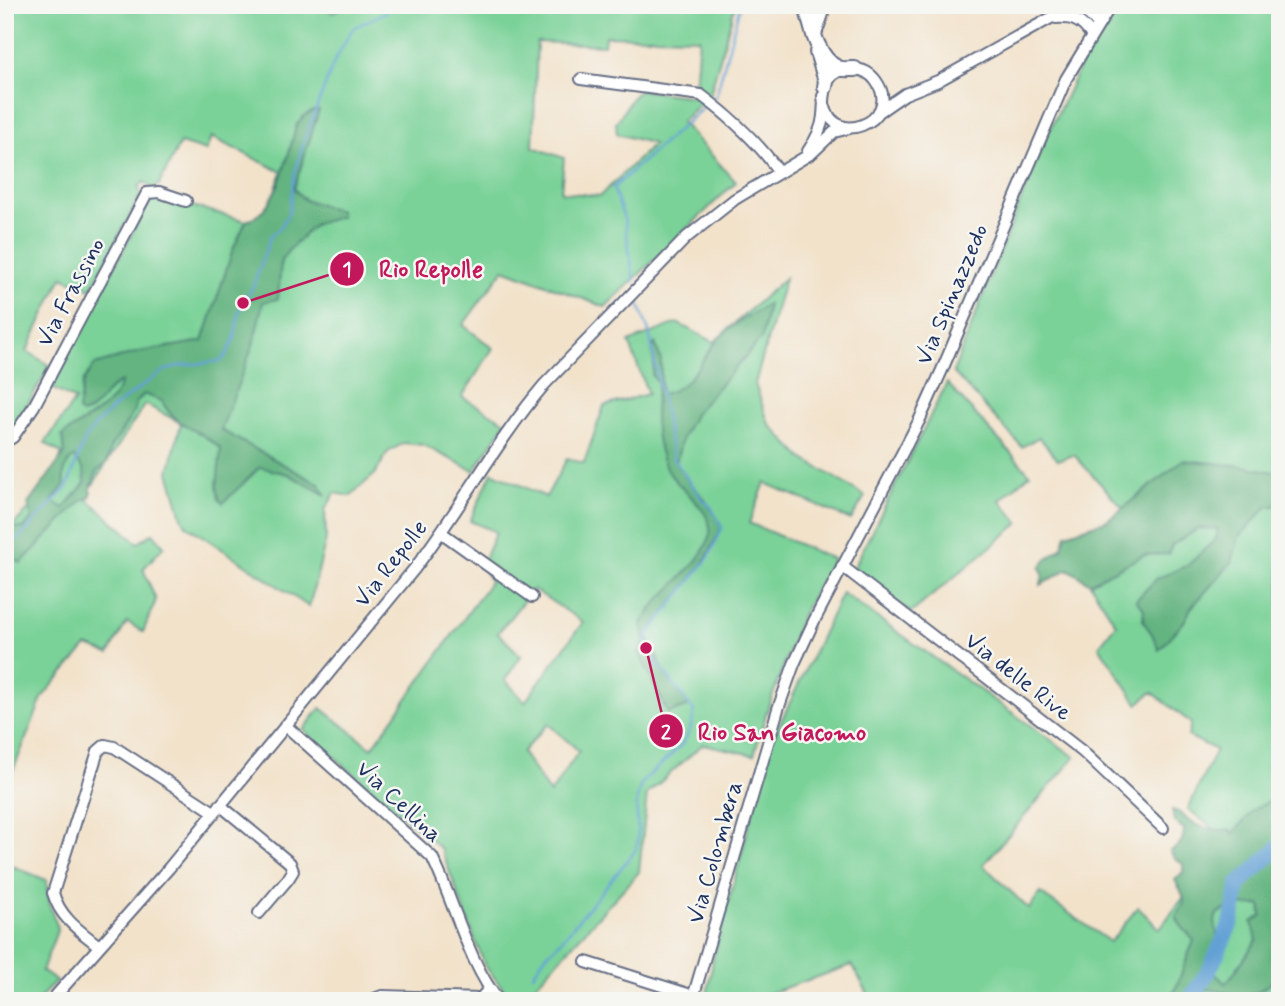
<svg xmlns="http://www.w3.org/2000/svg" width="1285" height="1006" viewBox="0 0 1285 1006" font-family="Mynerve,sans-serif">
<rect width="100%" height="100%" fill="#f6f6f2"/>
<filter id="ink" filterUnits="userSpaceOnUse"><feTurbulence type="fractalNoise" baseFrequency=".0143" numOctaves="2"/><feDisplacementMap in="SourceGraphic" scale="14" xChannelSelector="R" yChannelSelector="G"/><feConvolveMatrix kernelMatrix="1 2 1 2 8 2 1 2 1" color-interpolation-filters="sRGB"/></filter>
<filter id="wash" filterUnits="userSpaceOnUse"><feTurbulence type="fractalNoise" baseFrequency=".00686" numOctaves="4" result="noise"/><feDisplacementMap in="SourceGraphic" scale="28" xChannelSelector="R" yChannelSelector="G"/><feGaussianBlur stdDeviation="1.57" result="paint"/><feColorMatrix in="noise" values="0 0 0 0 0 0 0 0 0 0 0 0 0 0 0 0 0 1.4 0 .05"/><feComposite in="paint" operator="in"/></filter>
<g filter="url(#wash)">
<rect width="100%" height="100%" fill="#f2e2ca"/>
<path fill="#7ad298" stroke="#4a807b" stroke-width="2" fill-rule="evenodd" d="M5 5H326L332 13 348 5H735L710 94 681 122 736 182 605 307 504 269 463 325 493 348 462 397 506 422 474 471 423 445 404 443 388 452 375 474 350 496 335 493 325 510 326 540 309 607 186 525 182 517 169 472 181 423 145 404 85 497 138 543 153 533 164 546 143 569 156 600 143 632 127 622 109 654 87 646 43 696 5 791V528L9 529 44 495 62 454 45 443 75 400 50 387 152 197 163 198 246 221C270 214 274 192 282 172L211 137 206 151 180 143 159 185 152 188 144 182 138 187 141 193 91 289 62 277 27 351 50 366 16 424 5 435V73L12 59 5 55ZM605 36 699 38 694 97 641 90 634 95 616 123 617 134 654 144 600 196 561 192 564 158 533 147 537 42 604 45Z
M1117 5H1280V1001H872L852 965 746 1001H706L714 955 772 740 842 593 1075 757 983 865 1029 909 1040 893 1110 942 1138 907 1159 929 1228 840 1188 809 1216 750 1188 736 1191 723 1152 692 1138 704 1099 646 1116 624 1068 549 1123 508 1074 455 1058 460 1039 437 1022 447 953 372 1043 144 1095 35Z
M785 278 755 384 769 424 801 457 865 496 851 520 765 483 749 523 833 559 801 617 766 714 754 755 703 744 647 794 639 872 521 1001H513L485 966 441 849 303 730 321 708 372 748 490 582 482 563 496 532 470 521 492 472 546 497 567 459 584 463 604 406 648 394 629 342 677 323 714 342ZM533 589 583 622 525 702 505 680 521 656 498 633ZM548 724 579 751 550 794 522 752Z
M947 383 1030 474 1000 500 1019 523 911 613 853 569Z
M5 863 46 880 50 907 58 928 42 971 56 981 37 1001H5Z"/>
<path fill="#63b480" stroke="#3f726f" stroke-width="2" fill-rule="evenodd" d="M315 110H319L294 189 305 200 340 211V217L315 224 289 250 281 261 278 299 263 302 253 345 221 430 319 484 326 495 288 474 260 467 223 503 219 499 217 485 221 449C202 430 173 426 162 401L144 394 136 403 134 411 119 436 111 446 107 463 97 471 91 487V496L81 501 21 563 8 555 5 557V528H24L32 518 28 504 65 453 62 436C82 420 114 408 121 382 105 388 99 410 82 414L78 411 83 382 94 365 139 352 203 341 233 249 246 221C278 212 288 153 297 124L305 115ZM74 457 84 470 85 483 64 508 52 501 65 484C61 474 67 463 74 457Z
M768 304 762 338 695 413 682 438 676 463C690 486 712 503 722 528L703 564 647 636 665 673 690 706 668 713 639 653 645 640 642 623C647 616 652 608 658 601 673 584 706 558 710 534 714 509 676 488 666 468 654 443 653 411 658 384L652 375 654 365 652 349 655 343 661 360V394C694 388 701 356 722 335 735 322 753 314 768 304Z
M1183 460 1243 466 1280 473V505L1267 507 1239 537 1232 562 1191 608 1184 622 1159 650 1152 634 1143 621 1144 609 1136 600 1156 579 1188 565 1216 539 1218 529 1200 528 1172 545 1169 554 1144 555 1090 583 1068 569 1041 585 1043 574 1040 567 1048 558 1062 548 1066 534 1108 520Z
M1280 795V929L1276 955 1280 961V973C1249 1006 1245 994 1207 989L1198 1001H1145L1174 992C1182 975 1186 958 1194 941 1188 932 1179 927 1176 916 1189 901 1184 896 1175 880L1183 872V864L1175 859 1170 851C1180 847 1184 840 1184 829L1174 821 1172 810C1182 812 1183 817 1191 822 1202 828 1218 832 1230 829L1233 834 1253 810ZM1261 905 1262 916 1252 922 1257 940 1231 977 1225 983 1210 969 1221 957 1215 921 1217 914 1232 906Z"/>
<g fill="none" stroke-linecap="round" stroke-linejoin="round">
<path stroke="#64a1d5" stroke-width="2.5" d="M711 100 716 96 740 5
M634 281 624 218 613 188 706 105
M5 553 67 487 85 439 94 427 114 407 163 371 178 366 220 361 227 354 235 337 239 312 254 284 271 235 280 228 289 212 294 177 304 141 334 62 353 28 400 5
M533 974 545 956 561 941 635 851C643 835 631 806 641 785 644 779 651 774 656 769 677 750 691 741 694 711L646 648 647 636 709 557 722 528 711 507 702 499 673 458 649 332 638 301"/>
<path stroke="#64a1d5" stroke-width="16" d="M1189 1001 1210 969 1231 923 1239 884 1280 846"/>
</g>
</g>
<g filter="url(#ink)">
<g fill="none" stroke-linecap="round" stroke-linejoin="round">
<defs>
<path id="minor" d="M1074 5 1089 15 1098 25
M1056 18C1073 17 1082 21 1091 35
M581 79 701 95C729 116 759 143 779 172
M879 112 905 94 938 81 1074 5
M808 151C815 141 822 128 823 116 825 95 821 68 853 69 863 69 871 74 876 81 905 121 827 154 823 96
M5 442 13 437 34 406 147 193 159 192 186 201
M442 533 532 597
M842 566 1083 752 1163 828
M285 725 432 857C454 901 469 965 499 1001
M220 805 290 863 293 871 288 879 259 913
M99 946C80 931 60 918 53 893L98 751 105 745 114 747 214 812
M586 962 694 996
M51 1001 169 868 415 568C460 509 496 442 544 385L687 237 735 199 812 153 834 132 850 128
M368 1001 382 996 480 999 489 989
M692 1001 778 709 794 664 814 621 919 421 942 370 1066 79 1111 5"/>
<path id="highway" d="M806 5C811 25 817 59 838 68 843 70 850 69 855 69
M814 34 824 5
M817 52 826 81 825 87"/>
</defs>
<use href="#minor" stroke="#666e84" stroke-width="14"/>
<use href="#highway" stroke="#666e84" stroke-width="18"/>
<use href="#minor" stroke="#fff" stroke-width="10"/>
<use href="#highway" stroke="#fff" stroke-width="14"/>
</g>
</g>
<g text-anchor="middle" stroke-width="5" stroke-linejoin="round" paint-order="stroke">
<g font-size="23" fill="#1b2f5e" stroke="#f6f6f2">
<text transform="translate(70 292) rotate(-62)" y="8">Via Frassino</text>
<text transform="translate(951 294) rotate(-67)" y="8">Via Spinazzedo</text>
<text transform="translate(390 563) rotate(-52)" y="8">Via Repolle</text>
<text transform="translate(1019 676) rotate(38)" y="8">Via delle Rive</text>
<text transform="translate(400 801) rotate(43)" y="8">Via Cellina</text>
<text transform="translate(714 852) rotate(-74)" y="8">Via Colombera</text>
</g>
</g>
<path fill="none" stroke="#c2185b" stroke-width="2.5" d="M243 303L347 269M646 648L666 731"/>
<g fill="#c2185b" stroke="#f6f6f2" stroke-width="2.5">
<circle cx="243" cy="303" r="7"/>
<circle cx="646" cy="648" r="7"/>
<circle cx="347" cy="269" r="18"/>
<circle cx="666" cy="731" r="18"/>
</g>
<g font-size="21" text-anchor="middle" font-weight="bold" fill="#fff">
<text x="347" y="276">1</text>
<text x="666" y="739">2</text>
</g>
<g font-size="24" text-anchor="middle" font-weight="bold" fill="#c2185b" stroke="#f6f6f2" stroke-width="5" stroke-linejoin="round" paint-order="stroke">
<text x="431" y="277">Rio Repolle</text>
<text x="782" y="740">Rio San Giacomo</text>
</g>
<rect width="1285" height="1006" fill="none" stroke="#f6f6f2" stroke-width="28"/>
</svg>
